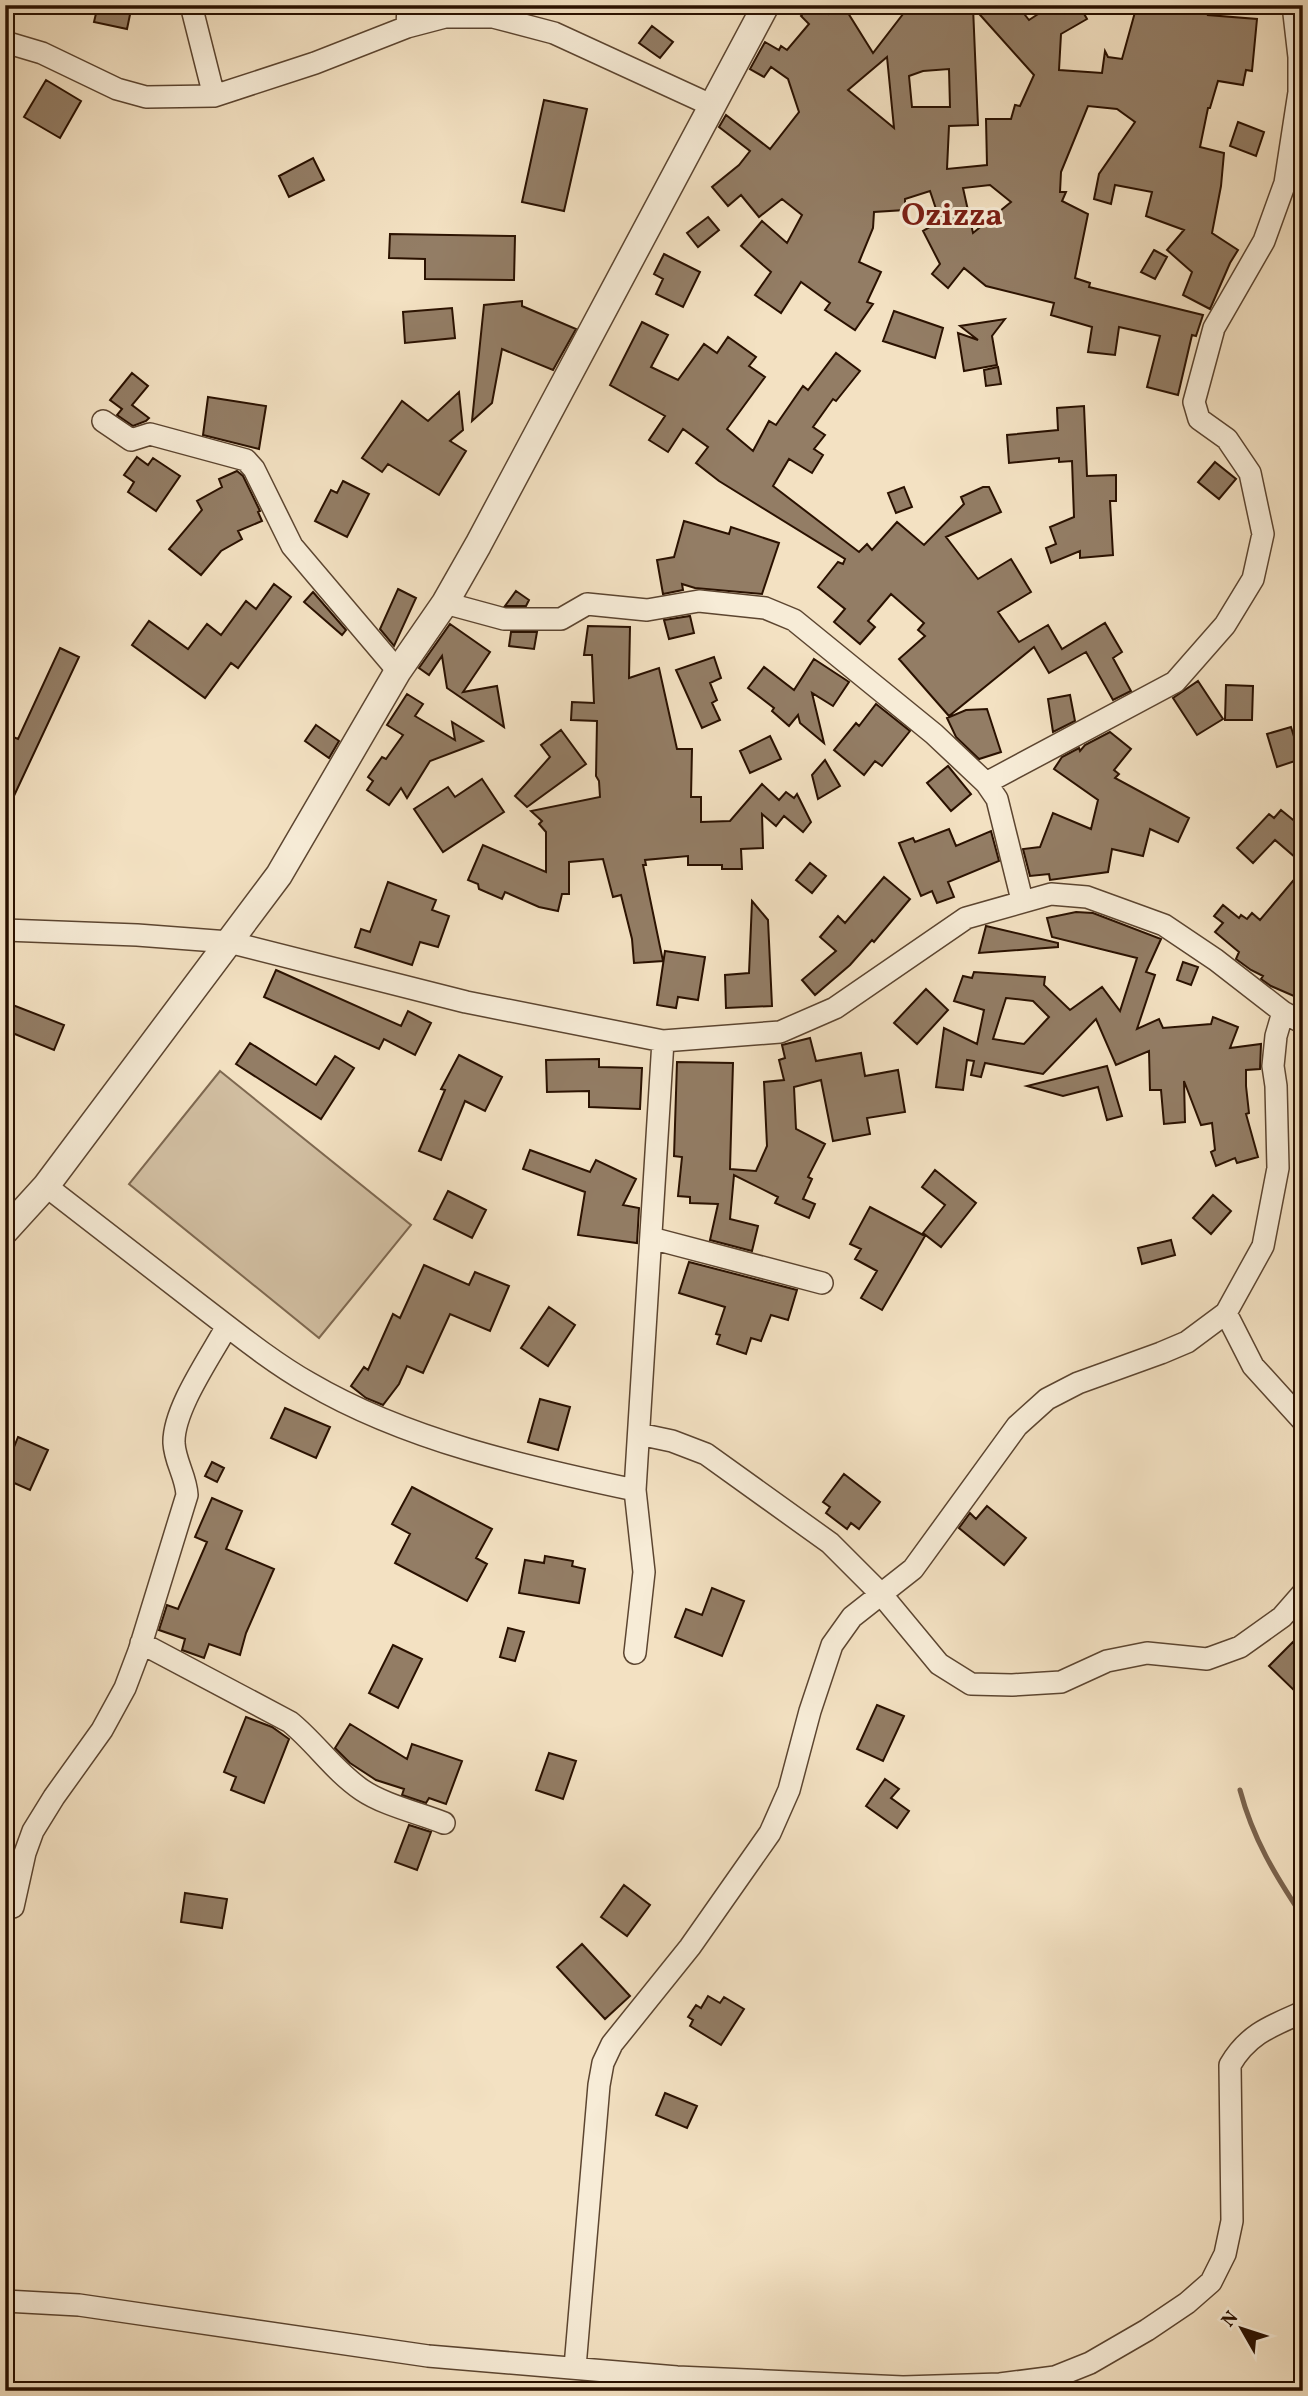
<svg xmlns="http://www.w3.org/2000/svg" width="1308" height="2396" viewBox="0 0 1308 2396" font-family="Vollkorn,serif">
<rect width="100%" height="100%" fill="#f3e1c2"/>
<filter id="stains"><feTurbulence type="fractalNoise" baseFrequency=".00286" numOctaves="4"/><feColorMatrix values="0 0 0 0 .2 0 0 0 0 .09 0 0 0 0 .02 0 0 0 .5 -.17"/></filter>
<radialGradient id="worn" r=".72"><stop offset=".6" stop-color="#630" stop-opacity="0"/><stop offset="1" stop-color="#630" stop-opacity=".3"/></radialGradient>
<path fill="#d1bea1" stroke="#7e6850" stroke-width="2" d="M220 1071 411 1225 319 1338 129 1184Z"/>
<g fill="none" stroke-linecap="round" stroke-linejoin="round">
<path stroke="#7a634d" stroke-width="5" d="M1240 1790C1253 1839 1275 1875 1303 1917"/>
</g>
<path fill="#937d65" stroke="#2a1100" stroke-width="2" fill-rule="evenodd" d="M98 5H132L127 29 94 22Z
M810 5H819L829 14 843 5 873 53 910 5H1017L1029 20 1052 5H1079L1087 19 1061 34 1059 70 1102 73 1105 51 1108 57 1122 59 1137 5H1211L1208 15 1257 19 1252 71 1246 70 1243 85 1218 81 1210 108H1208L1200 147 1224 153 1221 186 1212 233 1238 250 1230 263 1210 309 1183 295 1192 272 1167 250 1184 230 1146 216 1152 192 1115 185 1111 204 1094 199 1099 174 1135 122 1117 109 1088 106 1061 172 1060 192H1066L1062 201 1088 214 1075 278 1090 283 1089 287 1203 315 1196 336 1192 335 1178 395 1147 387 1160 336 1119 327 1115 355 1088 352 1092 327 1051 315 1054 303 986 286 964 268 948 288 932 274 940 264 923 231 940 221 930 191 905 199V210L874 212 873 228 859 262 881 272 867 302 873 304 855 330 825 310 830 303 801 282 781 313 755 295 771 272 741 246 762 221 787 243 802 215 782 199 759 217 741 195 728 206 712 187 739 165 750 151 719 127 726 115 770 149 799 112 788 79 771 67 764 77 750 69 765 42 779 50 781 46 787 50 809 24 801 16ZM973 7 1034 75 1020 106 1015 105 1011 119H986L987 165 947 169 949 126 978 125ZM887 57 894 128 848 90ZM949 69 950 107H912L909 76 923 71ZM990 185 1011 202 973 233 963 188Z
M652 26 673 42 660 58 639 43Z
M46 80 81 101 60 138 24 117Z
M544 100 587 109 564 211 522 202Z
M1238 122 1264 132 1256 156 1230 146Z
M313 158 324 180 289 197 279 176Z
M708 217 719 230 698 247 687 233Z
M390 234 515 236 514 280 425 279V259L389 258Z
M1154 250 1167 257 1155 279 1141 272Z
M664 254 700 272 683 307 656 294 663 279 654 274Z
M522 301V306L576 329 553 370 502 349 492 403 472 421 484 305Z
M452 308 455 338 405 343 403 312Z
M894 311 943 328 935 358 883 341Z
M1005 319 992 336 997 365 964 371 958 333 978 340 960 326Z
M642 322 668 335 651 367 678 380 704 344 717 353 728 337 756 357 749 366 765 377 727 429 753 451 769 421 776 425 803 386 808 390 836 353 860 371 836 401 833 399 813 427 825 435 814 449 823 455 812 473 789 459 773 486 859 552 867 544 872 550 897 522 924 545 964 504 961 497 983 487H989L1001 512 946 537 978 579 1011 559 1031 592 998 612 1019 642 1048 625 1062 649 1105 623 1122 652 1113 658 1131 691 1113 700 1086 652 1049 673 1034 647 949 716 899 659 925 636 918 630 924 623 891 594 868 621 875 627 860 644 834 622 845 609 818 587 838 562 843 564 845 559 719 481 696 463 708 447 683 429 668 452 649 440 665 416 610 385Z
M998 367 1001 384 986 386 984 370Z
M132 373 148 386 132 405 149 418 146 421 133 426 117 415 122 409 110 400Z
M459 392 463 430 450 441 466 451 439 495 388 464 382 472 362 458 402 401 428 421Z
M208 397 266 406 259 449 203 435Z
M1084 406 1087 476 1116 475V501H1110L1113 555 1080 558V551L1051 563 1046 548 1056 544 1050 527 1074 517 1072 461 1059 462V458L1009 463 1007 435 1058 430 1057 408Z
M137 457 148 465 153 458 180 476 156 511 128 492 134 482 124 475Z
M1215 462 1236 479 1219 499 1198 482Z
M237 471 243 476 260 511 258 512 262 521 238 531 242 539 221 551 201 575 169 549 202 510 197 501 222 487 219 479Z
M343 481 369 494 347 537 315 521 331 490 337 493Z
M904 487 912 507 896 513 888 493Z
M684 521 729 534 731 527 779 543 762 594 695 588 682 584 683 590 663 594 657 560 674 557Z
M274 584 291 597 238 668 231 663 205 698 132 645 149 621 188 649 207 624 221 635 246 601 256 609Z
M398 589 416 598 394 646 380 629Z
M516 591 529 600 526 606H505Z
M313 592 346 630 342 635 304 602Z
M690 616 694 633 669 639 664 620Z
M450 624 490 652 463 692 497 686 504 727 447 688 442 656 429 675 419 668Z
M588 626 630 627 629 678 659 668 677 749H692L691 797H701V822L730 821 762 784 779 800 786 792 794 798 797 794 811 822 803 832 784 816 776 826 762 814 763 848 741 849 742 869H722V865H688V856L645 860 646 865H643L663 961 634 963 632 939 621 895 613 897 603 859 569 862V894H562L558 911 539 907 505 892 502 899 479 889 478 884 468 880 483 845 546 872V832L539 824 542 821 531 811 600 797 599 781 596 776 597 721 571 720 572 702 594 703 592 655H584Z
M511 632H537L534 649 509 646Z
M60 648 79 657 5 815V750L11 736 18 739Z
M714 657 721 678 710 683 717 700 712 703 720 720 702 728 676 670Z
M814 659 849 682 833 706 812 693 824 743 800 723 798 715 789 726 772 711 774 708 748 688 764 667 794 690Z
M1198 681 1223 719 1197 735 1173 698Z
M1226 685 1253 686 1252 720H1225Z
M407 694 423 704 415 716 455 740 452 722 483 741 430 761 407 798 401 788 389 805 367 790 373 781 368 777 382 757 386 759 403 735 387 725Z
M1070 695 1075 721 1053 732 1048 699Z
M876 704 910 731 882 766 875 761 864 775 834 750 856 723 859 726Z
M987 709 1001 752 979 759 956 737 947 718 966 710Z
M316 725 339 741 329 758 305 741Z
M1291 727 1301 759 1277 767 1267 734Z
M561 730 586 764 527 807 515 796 550 757 541 745Z
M1110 732 1131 749 1114 770 1119 774 1115 778 1189 818 1178 842 1150 829 1143 856 1112 849 1108 872 1050 880 1049 874 1030 876 1023 849 1040 847 1053 813 1091 829 1098 800 1054 769 1062 757 1079 748 1080 751 1085 745Z
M770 736 781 759 750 773 740 751Z
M825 760 840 786 818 799 812 775Z
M948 766 971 794 951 811 927 783Z
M482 779 504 812 443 852 414 809 448 787 455 797Z
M1281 810 1303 828V864L1275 840 1253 863 1237 848 1269 814 1274 818Z
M949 829 956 846 991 831 999 861 948 882 954 897 937 903 932 891 921 896 899 843 913 838 915 842Z
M810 863 826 876 812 893 796 880Z
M1303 869V1000L1271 986 1261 979 1263 976 1251 970 1236 959 1239 952 1215 932 1223 923 1214 916 1223 905 1239 918 1241 915 1247 919 1252 913 1260 920Z
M884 877 910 899 874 942 872 940 850 965 815 995 802 980 836 951 820 937 838 916 845 923Z
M388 882 436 900 432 910 449 916 438 947 420 942 412 965 355 947 361 929 370 932Z
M752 901 768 920 772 1006 726 1008 725 975 749 973Z
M1076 912 1093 913 1161 939 1146 972 1155 975 1137 1029 1159 1019 1163 1028 1211 1024 1213 1017 1238 1027 1230 1048 1261 1044 1260 1069 1246 1070V1086L1249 1113 1246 1114 1258 1157 1237 1163 1235 1158 1216 1166 1211 1152 1215 1150 1212 1123 1201 1125 1184 1081 1185 1122 1164 1124 1161 1090H1150L1149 1051 1116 1065 1096 1019 1043 1074 985 1063 981 1077 971 1075 974 1061 967 1060 963 1090 936 1087 944 1028 977 1044 984 1010 954 1001 963 976 972 978 974 972 1045 977 1044 985 1070 1010 1102 987 1120 1011 1137 958 1052 937 1047 918ZM1006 998 1033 1001 1049 1017 1024 1044 993 1039Z
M986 926 1058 943V947L979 953Z
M665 951 705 957 698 1000 678 997 676 1008 657 1005Z
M1183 962 1198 967 1191 985 1177 980Z
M276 970 401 1026 408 1011 431 1023 415 1055 384 1039 379 1049 264 997Z
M926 989 948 1010 917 1044 894 1023Z
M5 1002 64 1025 54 1050 5 1030Z
M810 1038 816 1061 861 1053 865 1076 898 1070 905 1112 867 1118 870 1134 833 1141 821 1080 794 1087 796 1129 825 1144 808 1177 812 1179 803 1199 815 1204 809 1218 775 1203 778 1197 734 1175 730 1219 758 1226 752 1251 710 1240 718 1204 690 1203V1197L678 1196 682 1157 674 1156 677 1062 733 1063 730 1169 756 1171 767 1146 764 1082 784 1080 779 1060 785 1058 782 1045Z
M250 1043 316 1085 335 1056 354 1068 321 1119 236 1064Z
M459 1055 502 1077 485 1111 465 1101 441 1160 419 1151 445 1090 441 1089Z
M599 1059V1067L642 1068 640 1109 589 1107V1091L547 1092 546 1060Z
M1107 1066 1122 1116 1107 1120 1098 1087 1063 1096 1027 1086Z
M530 1150 590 1172 596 1160 636 1179 623 1205 639 1208 637 1243 578 1235 585 1192 523 1169Z
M935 1170 976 1203 941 1247 923 1233 945 1205 922 1187Z
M448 1191 486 1210 472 1238 434 1219Z
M1213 1195 1231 1211 1211 1234 1193 1218Z
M870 1207 925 1236 882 1310 861 1298 877 1271 855 1259 861 1249 850 1244Z
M1171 1240 1175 1255 1142 1264 1138 1248Z
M689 1262 797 1290 788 1320 771 1315 761 1341 751 1338 746 1354 717 1344 720 1335 716 1334 725 1307 679 1293Z
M424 1265 469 1285 475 1272 509 1286 490 1331 450 1314 423 1373 407 1366 399 1384 383 1405 366 1398 351 1386 364 1367 368 1370 393 1314 400 1318Z
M549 1307 575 1325 548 1366 521 1348Z
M540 1399 570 1407 558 1450 528 1442Z
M285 1408 330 1427 316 1458 271 1438Z
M18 1437 48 1450 30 1490 5 1479V1444L14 1447Z
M212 1462 224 1468 217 1482 205 1476Z
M844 1474 880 1502 859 1529 851 1523 847 1529 826 1513 830 1507 823 1502Z
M412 1487 492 1529 476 1558 487 1564 467 1601 395 1563 410 1534 392 1524Z
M212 1498 242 1511 226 1549 274 1569 246 1633 240 1655 209 1644 204 1658 182 1650 185 1639 159 1630 167 1605 178 1609 207 1542 195 1537Z
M987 1506 1026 1538 1004 1565 959 1528 970 1513 976 1519Z
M545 1556 573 1561 572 1566 585 1569 579 1603 519 1593 525 1560 544 1563Z
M712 1588 744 1601 722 1656 675 1637 686 1609 702 1615Z
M508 1628 524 1632 515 1661 500 1657Z
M1293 1642 1303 1652V1699L1269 1666Z
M393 1645 422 1659 398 1708 369 1693Z
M877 1705 904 1716 883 1761 857 1749Z
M246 1717 272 1727 289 1739 264 1803 231 1790 236 1777 224 1772Z
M350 1724 407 1759 412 1744 462 1761 446 1804 429 1798 426 1803 402 1795 404 1789 376 1780 350 1763 335 1748Z
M549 1753 576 1761 563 1799 536 1790Z
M885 1779 899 1789 891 1798 909 1811 897 1828 866 1806Z
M409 1825 431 1832 417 1870 395 1862Z
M624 1885 650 1905 627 1936 601 1917Z
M185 1893 227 1899 222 1928 181 1922Z
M582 1944 630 1996 605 2019 557 1967Z
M708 1996 720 2003 724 1997 744 2009 721 2045 690 2026 693 2020 688 2017 696 2005 701 2008Z
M665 2093 697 2106 687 2128 656 2115Z"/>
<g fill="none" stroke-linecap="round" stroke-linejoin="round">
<defs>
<path id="minor" d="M191 5 214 96
M407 27 408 5
M5 42 42 53 117 89 146 97 214 96 315 63 407 27 445 17H493L554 33 713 106
M103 421 131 440 150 434 246 460 254 469 292 546 398 671
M445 603 504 619H561L587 604 647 610 699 601 765 608 794 620 934 734 986 783 997 799 1022 900
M986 783 1175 682 1225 625 1253 579 1263 534 1250 473 1227 439 1199 419 1194 402 1214 328 1264 241 1285 183 1299 92V57L1293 5
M5 930 137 935 229 942 466 1002 663 1041 780 1032 835 1008 966 918 1051 894 1087 897 1164 925 1216 960 1283 1012 1303 1023
M46 1186C98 1226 150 1266 201 1306 235 1332 272 1362 309 1383 406 1440 526 1467 635 1490
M651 1238 822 1283
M1226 1313 1253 1366 1303 1421
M639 1434 672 1441 706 1454 830 1543 881 1594 939 1664 971 1684 1012 1685 1061 1682 1107 1661 1147 1653 1207 1659 1240 1647 1282 1617 1303 1593
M141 1643 290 1722C316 1743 334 1771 362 1790 384 1805 419 1813 444 1823
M635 1653 644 1572 635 1490 663 1041
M13 1907 25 1853 33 1831 54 1797 102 1730 125 1688 139 1651 187 1495C186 1476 175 1462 174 1443 173 1409 211 1356 227 1326
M5 2301 79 2305 428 2356 677 2377 903 2387 1000 2384 1055 2377 1090 2363 1147 2330 1187 2303 1211 2282 1225 2254 1232 2221 1230 2065C1248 2034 1271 2026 1303 2012
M575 2367 599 2085 603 2063 612 2044 690 1947 770 1833 789 1790 810 1711 832 1645 852 1617 913 1569 1017 1426 1047 1399 1078 1383 1161 1353 1187 1342 1226 1313 1263 1246 1278 1168 1276 1086 1273 1066 1276 1036 1283 1012"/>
<path id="tertiary" d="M5 1231 46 1186 279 875 398 671 445 603 478 545 766 5"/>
</defs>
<use href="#minor" stroke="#5c4530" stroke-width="24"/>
<use href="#tertiary" stroke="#5c4530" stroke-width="29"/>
<use href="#minor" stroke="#f7ecd7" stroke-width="21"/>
<use href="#tertiary" stroke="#f7ecd7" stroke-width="26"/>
</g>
<g text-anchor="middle" stroke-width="6" stroke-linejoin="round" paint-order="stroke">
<g font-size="32" font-weight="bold" fill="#7a1f14" stroke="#f7ecd7">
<text x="952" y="225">Ozizza</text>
</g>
</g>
<rect width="1308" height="2396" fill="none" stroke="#f3e1c2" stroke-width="28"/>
<rect x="7" y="7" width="1294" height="2382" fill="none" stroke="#2a1100" stroke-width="3.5"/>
<rect x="14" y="14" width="1280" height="2368" fill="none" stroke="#2a1100" stroke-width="2"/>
<g transform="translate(1242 2329) rotate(309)" stroke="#f7ecd7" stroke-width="5" paint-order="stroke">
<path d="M0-5L12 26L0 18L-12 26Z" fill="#2a1100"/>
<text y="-10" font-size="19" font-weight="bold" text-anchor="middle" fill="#2a1100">N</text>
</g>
<rect width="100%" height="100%" filter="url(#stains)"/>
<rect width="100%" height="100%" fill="url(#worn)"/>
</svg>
